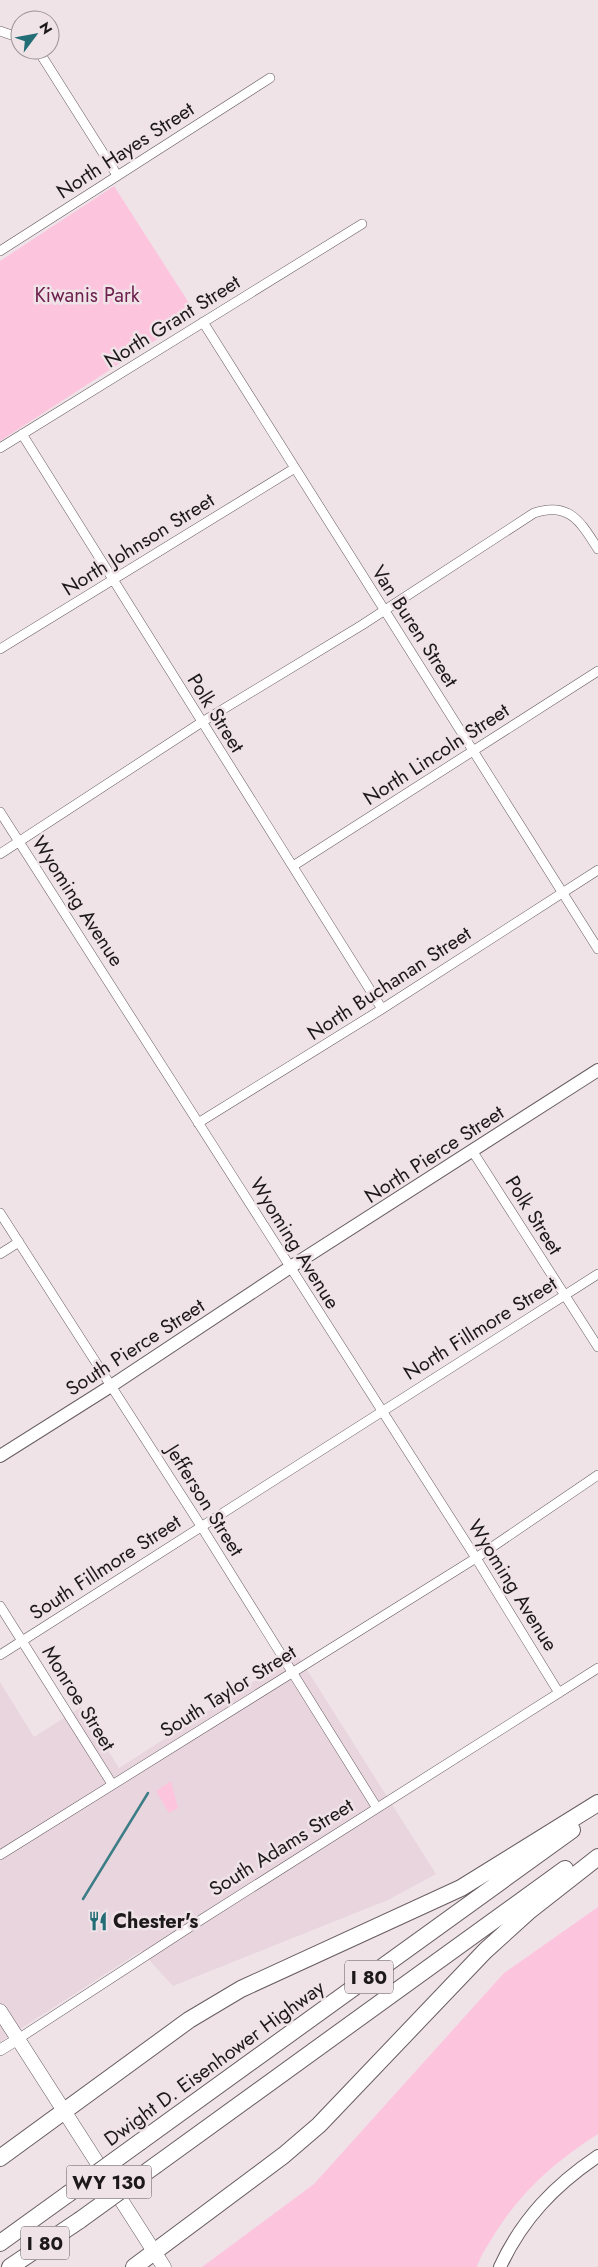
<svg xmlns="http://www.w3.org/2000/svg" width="598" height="2267" viewBox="0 0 598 2267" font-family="Jost,sans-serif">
<rect width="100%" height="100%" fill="#efe3e8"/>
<path fill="#e9d5de" d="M297 1654 436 1874 388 1900 173 1986 141 1951 0 2042V1682L34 1737 81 1707 119 1768Z"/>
<path fill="#fdc4de" d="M114 186 196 314 0 441V261Z
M171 1781 178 1808 169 1813 156 1791Z
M598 1907V2134C554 2162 518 2194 491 2240 486 2248 480 2257 477 2267H202L314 2184 504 1973Z"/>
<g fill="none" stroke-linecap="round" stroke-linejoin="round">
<path stroke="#3c7d86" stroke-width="2.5" d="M83 1899 148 1793"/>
<defs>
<path id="minor" d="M0 31 20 38
M38 50 117 175
M0 251 270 78
M203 322 598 949
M22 434 382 1009
M0 448 362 224
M0 649 295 468
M0 812 476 1558 559 1693
M0 854 202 722 362 625 534 513C570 501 581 523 598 549
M293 866 598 671
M198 1123 382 1009 598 870
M473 1152 598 1347
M0 1213 201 1526 377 1808
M0 1254 19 1242
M0 1606 112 1784
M0 1655 598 1274
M0 1855 476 1558 598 1475
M18 2039 196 1923 598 1668"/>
<path id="tertiary" d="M0 2050 18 2039"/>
<path id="secondary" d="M0 1456 111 1386 289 1268 598 1070
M500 2267C522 2219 555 2185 598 2156"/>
<path id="primary" d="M0 2011 164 2267"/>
<path id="motorway" d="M140 2142 572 1830
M0 2158 189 2020 241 1989 461 1888 598 1803
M156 2165 565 1869
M0 2243 68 2194
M10 2267 80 2220
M134 2267 284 2155 319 2125 485 1951 528 1912 598 1857"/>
</defs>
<use href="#minor" stroke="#685d62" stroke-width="10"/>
<use href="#tertiary" stroke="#685d62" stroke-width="12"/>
<use href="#secondary" stroke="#685d62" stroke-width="14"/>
<use href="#primary" stroke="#685d62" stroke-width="15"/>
<use href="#motorway" stroke="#685d62" stroke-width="18"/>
<use href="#minor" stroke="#fff" stroke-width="9"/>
<use href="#tertiary" stroke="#fff" stroke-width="11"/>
<use href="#secondary" stroke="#fff" stroke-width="12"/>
<use href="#primary" stroke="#fff" stroke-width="14"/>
<use href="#motorway" stroke="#fff" stroke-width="16"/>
<defs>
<path id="motorway-bridge" d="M68 2194 140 2142
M80 2220 156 2165"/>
</defs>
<use href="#motorway-bridge" stroke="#685d62" stroke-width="18" stroke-linecap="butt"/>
<use href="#motorway-bridge" stroke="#fff" stroke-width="16"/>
</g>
<defs>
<symbol id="restaurant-bare" viewBox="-9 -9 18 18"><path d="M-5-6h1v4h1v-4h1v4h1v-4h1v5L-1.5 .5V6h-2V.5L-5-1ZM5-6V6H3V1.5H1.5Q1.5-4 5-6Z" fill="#236d76" stroke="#efe3e8" stroke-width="2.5" paint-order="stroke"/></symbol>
</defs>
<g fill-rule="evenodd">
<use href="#restaurant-bare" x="84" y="1907" width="28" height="28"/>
</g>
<g text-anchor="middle" stroke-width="5" stroke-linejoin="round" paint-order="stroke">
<g fill="#efe3e8" stroke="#5c5658" stroke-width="1">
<rect x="345" y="1960.5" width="48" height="33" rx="4"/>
<rect x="66.5" y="2165.5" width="85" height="33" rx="4"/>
<rect x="21" y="2226.5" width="48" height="33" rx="4"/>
</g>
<g font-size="19" font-weight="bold" fill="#1d191b">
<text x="369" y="1984">I 80</text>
<text x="109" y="2189">WY 130</text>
<text x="45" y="2250">I 80</text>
</g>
<g font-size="20" fill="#1d191b" stroke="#efe3e8">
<text transform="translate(125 150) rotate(-33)" y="7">North Hayes Street</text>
<text transform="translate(172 321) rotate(-32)" y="7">North Grant Street</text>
<text transform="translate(138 544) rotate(-32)" y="7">North Johnson Street</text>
<text transform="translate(415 626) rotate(57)" y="7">Van Buren Street</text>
<text transform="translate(216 713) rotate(58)" y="7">Polk Street</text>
<text transform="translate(436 754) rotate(-33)" y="7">North Lincoln Street</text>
<text transform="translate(78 901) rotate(57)" y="7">Wyoming Avenue</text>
<text transform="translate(389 983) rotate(-33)" y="7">North Buchanan Street</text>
<text transform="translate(434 1154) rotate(-33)" y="7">North Pierce Street</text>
<text transform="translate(534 1215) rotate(58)" y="7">Polk Street</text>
<text transform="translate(295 1243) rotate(58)" y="7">Wyoming Avenue</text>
<text transform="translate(480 1328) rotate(-32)" y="7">North Fillmore Street</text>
<text transform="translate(135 1347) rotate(-33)" y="7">South Pierce Street</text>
<text transform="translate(205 1500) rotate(58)" y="7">Jefferson Street</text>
<text transform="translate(105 1567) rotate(-33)" y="7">South Fillmore Street</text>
<text transform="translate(513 1585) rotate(58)" y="7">Wyoming Avenue</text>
<text transform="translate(228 1691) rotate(-32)" y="7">South Taylor Street</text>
<text transform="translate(79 1698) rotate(58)" y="7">Monroe Street</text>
<text transform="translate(281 1847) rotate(-32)" y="7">South Adams Street</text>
<text transform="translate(214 2063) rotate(-36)" y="7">Dwight D. Eisenhower Highway</text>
</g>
<g font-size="20" fill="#6e214d" stroke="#efe3e8">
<text x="87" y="302">Kiwanis Park</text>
</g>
<g font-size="20" font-weight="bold" fill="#1d191b" stroke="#efe3e8" text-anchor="start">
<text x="113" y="1928">Chester's</text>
</g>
</g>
<g transform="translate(35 35) rotate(58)"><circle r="24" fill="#efe3e8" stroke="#9b9296"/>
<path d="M0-4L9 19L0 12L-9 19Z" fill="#236d76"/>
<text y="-8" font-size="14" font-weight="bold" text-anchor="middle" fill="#1d191b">N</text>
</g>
</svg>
